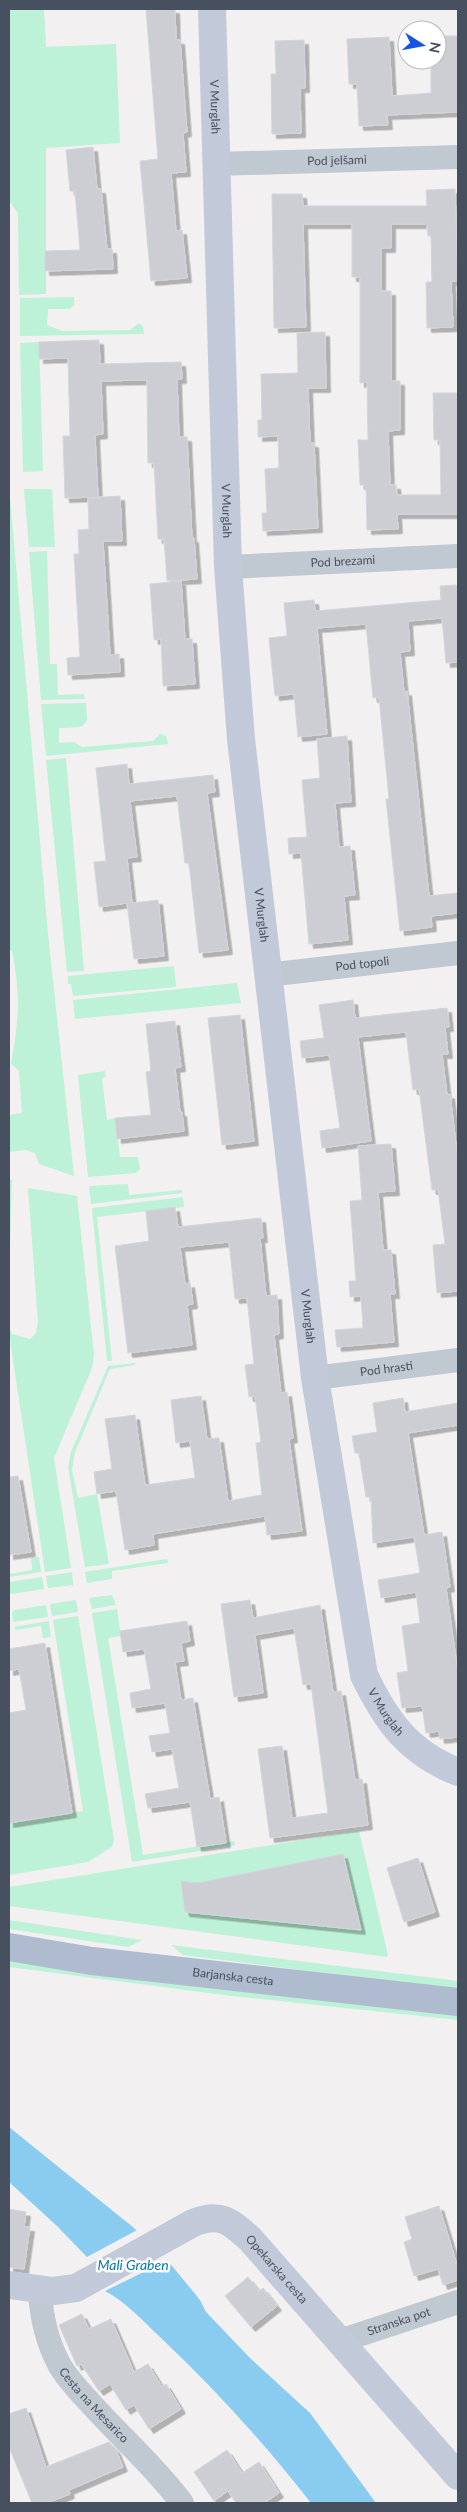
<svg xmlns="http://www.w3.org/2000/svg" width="467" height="2512" viewBox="0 0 467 2512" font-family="Lato,sans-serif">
<defs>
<filter id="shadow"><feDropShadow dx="4.5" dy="4.5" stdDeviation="0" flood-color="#0004"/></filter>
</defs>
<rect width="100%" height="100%" fill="#f2f0f0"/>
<path fill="#bdf1d8" d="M9 9H44L46 47 116 44 120 143 46 148V294L19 295 18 213 9 201Z
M74 297V305L70 309H48L47 325 62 331 130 330 139 323 143 327 144 334 20 336V298Z
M39 342 43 471 23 472 20 343Z
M9 485 48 934 74 1176 39 1164 35 1153 26 1150 9 1152V1115L22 1113 19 1071 11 1064C19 1019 21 997 12 951H9Z
M24 489H52L55 547H29Z
M47 551 50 664H57L58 695 84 694 85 699 41 700 29 552Z
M86 703 87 721 81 727 59 728V743L74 742 82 747 153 741 160 734 166 736 168 744 46 756 41 704Z
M66 758 84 971 67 972 46 760Z
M174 966 176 987 73 996 71 984H68V976Z
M237 983 241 1003 75 1019 73 1000Z
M105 1071 106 1077 102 1078 107 1120 115 1118 120 1157H138L140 1169 136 1173 88 1177 78 1075Z
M9 1179 12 1180 9 1282Z
M128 1184 129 1195 182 1190V1193L91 1204 89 1186Z
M28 1188 77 1196 94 1355 92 1368 54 1458 71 1568 45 1572 9 1333V1327L12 1334 30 1339 36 1333 38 1322Z
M183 1197 184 1207 97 1217 112 1361H107L92 1208Z
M135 1363V1365L110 1369 75 1452 72 1470 78 1498 97 1494 109 1564 85 1567 68 1467 71 1452 108 1366Z
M39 1557 41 1572 9 1577V1574L32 1570 31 1558Z
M167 1559 168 1563 112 1571V1579L87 1583 85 1572Z
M72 1572 73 1585 48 1588 46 1576Z
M42 1577 44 1589 11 1594 9 1592V1582Z
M112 1595 116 1605 92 1609 89 1598Z
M76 1600 78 1612 52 1616 50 1604Z
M46 1605 48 1617 13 1622 12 1612 15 1610Z
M117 1609 121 1636 108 1638 143 1855 234 1841 235 1845 132 1862 92 1613Z
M78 1616 114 1840 112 1847 88 1862 9 1875V1823L83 1811 53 1620Z
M49 1621 51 1637 43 1638 41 1626 16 1630 14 1627Z
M359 1831 388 1955 387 1957 9 1906V1887Z
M9 1920 142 1940 128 1947 9 1929Z
M171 1945 458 1981V1990L183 1955Z
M9 1961 458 2014V2020L232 1996 9 1967Z"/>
<path fill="#89ccef" d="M9 2127 134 2228 168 2261 200 2300 206 2312 250 2358 310 2413 376 2503H311C265 2444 215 2389 160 2337 143 2321 126 2302 105 2291L114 2285 57 2226 9 2182Z"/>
<path fill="#f2f0f0" d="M139 2229 170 2259 105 2291 103 2289 111 2284 85 2258Z"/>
<path fill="#ccced4" stroke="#d4d5db" filter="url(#shadow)" d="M146 9H175L176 40H180L187 132 183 133 186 172 171 173 176 231 182 230 187 278 151 281 140 161 158 159Z
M437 36H458V112L387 115 388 125 359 126 357 84H349L347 39 389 37 392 96 431 93V60H437Z
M304 40 305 88H300L301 133 272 134 271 74H276L275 41Z
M93 147 97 189H101L107 249H112L113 269 45 271V251L80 250 75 191H70L66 150Z
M455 189 458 281H451L453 327 427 328 426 282H432L431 236H428L427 224H391V248H381V291H391V381H400V430L388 431 390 485H396L397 495H441L440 440H434L433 393H458V514H397L398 529 367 530 366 485H360L358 440H368L367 382 360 383V277H352V224H303L306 327 274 328 272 194H302L303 206H427L426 190Z
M325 332 326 388H308L310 443H314L318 528 263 531 262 513H267L265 469 279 468 278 436 258 437V420H262L261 374 298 373 297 333Z
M99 340 100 364 181 362 182 379H177L179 437H187L192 538H194L197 579 167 581 164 539H158L154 463H148L147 380 101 381 103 434 95 435 98 497 65 498 63 436H70L68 358 39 359V342Z
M120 496 122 541H103L110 655 119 654 120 672 68 675 67 658 80 657 74 554H79L78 530 89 529 88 498Z
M181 581 185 639H192L195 684 163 686 161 639 154 640 150 584Z
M458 585V662L446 663 442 618 408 621 410 651 400 652 404 692 407 691 429 896 458 893V913L431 916 432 927 400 931 386 799H389L379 697 373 698 366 624 317 628 327 734 298 737 294 694 275 696 269 638 287 636 284 603 314 600 315 611 441 600 440 586Z
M347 736 351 802 335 803 339 847 350 846 355 895 344 896 348 940 309 944 301 853 289 854 288 838 307 837 302 780 320 778 317 739Z
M127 764 129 784 213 775 215 792 207 793 228 950 199 953 189 863H185L177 796 130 801 137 857 127 858 132 903 158 900 164 956 134 959 127 903 99 907 94 862 106 861 96 768Z
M353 1000 355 1018 447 1008 449 1027H445L448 1054H442L447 1095 450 1094 458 1161V1291L437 1293 433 1245 445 1244 438 1189 432 1190 419 1089 413 1090 406 1032 358 1037 371 1141 322 1148 320 1131 340 1128 329 1055 302 1058 300 1041 324 1038 319 1005Z
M240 1015 254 1141 222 1145 208 1018Z
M175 1021 181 1067 175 1068 180 1112H182L184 1131 117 1139 115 1118 151 1115 146 1072 151 1071 146 1024Z
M391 1144 395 1191 378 1192 383 1250H391L395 1294H390L394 1342 337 1347 335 1330 363 1328 361 1296 350 1297 349 1281H356L350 1201 362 1200 358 1146Z
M175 1207 178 1227 261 1218 263 1238H260L266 1296 277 1295 279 1334 274 1335 281 1393 287 1392 293 1438 289 1439 302 1531 267 1535 265 1516 153 1534 154 1545 125 1550 116 1491 97 1494 94 1472 112 1469 105 1419 135 1415 145 1485 195 1478 190 1441 176 1443 171 1400 201 1396 207 1439 219 1438 228 1501 262 1495 256 1443 261 1442 255 1396 249 1397 245 1365 254 1364 247 1298 235 1299 229 1242 180 1247 185 1284 190 1283 193 1304 187 1305 192 1345 128 1353 115 1246 149 1241 146 1211Z
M403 1398 405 1412 458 1403V1425L408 1433 424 1535 442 1532 450 1587 446 1588 458 1673V1737L440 1739 439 1731 426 1733 422 1706 402 1708 397 1673 408 1671 402 1626 420 1623 416 1592 381 1598 378 1580 420 1573 414 1537 373 1543 371 1497H366L359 1453H355L352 1436 377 1432 373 1403Z
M18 1476 31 1552 9 1555V1477Z
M250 1600 253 1618 320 1605 333 1692 341 1691 355 1780 362 1779 368 1825 270 1838 258 1749 282 1746 292 1818 328 1813 311 1684 303 1685 294 1628 255 1635 263 1693 234 1697 221 1604Z
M187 1621 190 1641 181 1643 184 1661 175 1662 181 1700 193 1698 210 1799 219 1797 226 1843 197 1847 190 1802 148 1808 145 1794 179 1788 172 1749 152 1752 149 1736 170 1733 165 1703 132 1708 130 1693 151 1689 144 1649 123 1652 120 1631Z
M45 1643 72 1813 9 1823V1713L26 1710 19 1669 9 1671V1649Z
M343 1854 361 1930 185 1912 181 1881 198 1883Z
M418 1858 435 1912 404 1922 387 1868Z
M439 2206 458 2268V2280L443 2285 438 2269 414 2276 404 2242 412 2239 405 2217Z
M9 2209 26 2212 24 2227H30L24 2269 9 2267Z
M248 2277 259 2291 263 2288 277 2306 251 2327 225 2296Z
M82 2314 89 2329 111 2319 134 2372 148 2364 162 2387 166 2384 181 2409 149 2429 134 2405 126 2410 110 2384 99 2391 81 2364 77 2366 59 2325Z
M26 2408 46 2467 109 2442 116 2450 123 2467 69 2490 70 2494 47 2503H32L9 2447V2414Z
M227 2450 242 2473 259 2462 279 2493 264 2503H236L228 2491 214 2501 194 2472Z"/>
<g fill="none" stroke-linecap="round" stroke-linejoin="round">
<g stroke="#c0c8d2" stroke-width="24">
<path id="s1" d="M217 164 458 157"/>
<path id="s2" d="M228 567 458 556"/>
<path id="s3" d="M267 975 458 953"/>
<path id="s4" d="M315 1378 458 1360"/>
<path id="s5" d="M40 2290C41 2316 47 2342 60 2366 69 2381 81 2393 92 2405 122 2438 155 2467 182 2503"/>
<path id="s6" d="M340 2341 458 2302"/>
</g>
<g stroke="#c2cad9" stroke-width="28">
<path id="s7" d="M212 9 228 567 241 739 315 1378 364 1675C386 1721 409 1753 458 1772"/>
<path id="s8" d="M9 2285 53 2291 76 2288 193 2223C220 2212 230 2221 250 2239L458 2476"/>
</g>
<path stroke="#afbbcf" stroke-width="28" id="s9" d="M9 1947 92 1961 458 2002"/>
</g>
<g text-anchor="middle" stroke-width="5" stroke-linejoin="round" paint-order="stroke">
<g font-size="12" fill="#47505e" stroke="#fff">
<text dy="4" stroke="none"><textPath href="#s7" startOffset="98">V Murglah</textPath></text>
<text dy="4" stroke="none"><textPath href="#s1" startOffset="120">Pod jelšami</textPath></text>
<text dy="4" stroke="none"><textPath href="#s7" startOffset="502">V Murglah</textPath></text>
<text dy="4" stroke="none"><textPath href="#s2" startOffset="115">Pod brezami</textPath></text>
<text dy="4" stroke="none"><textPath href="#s7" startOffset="908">V Murglah</textPath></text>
<text dy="4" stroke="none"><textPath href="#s3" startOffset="96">Pod topoli</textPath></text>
<text dy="4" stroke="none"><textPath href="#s7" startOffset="1312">V Murglah</textPath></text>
<text dy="4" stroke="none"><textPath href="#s4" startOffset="72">Pod hrasti</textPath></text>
<text dy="4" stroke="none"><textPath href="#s7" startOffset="1718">V Murglah</textPath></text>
<text dy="4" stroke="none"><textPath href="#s9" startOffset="226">Barjanska cesta</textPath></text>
<text dy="4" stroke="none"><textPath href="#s8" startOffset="306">Opekarska cesta</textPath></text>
<text dy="4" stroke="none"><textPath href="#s6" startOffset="62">Stranska pot</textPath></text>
<text dy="4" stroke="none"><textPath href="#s5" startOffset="131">Cesta na Mesarico</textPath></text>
</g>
<g font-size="14" font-style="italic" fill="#0877b0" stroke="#fff">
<text x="133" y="2270">Mali Graben</text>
</g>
</g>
<rect width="467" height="2512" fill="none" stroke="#47505e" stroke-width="20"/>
<g transform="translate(422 45) rotate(101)"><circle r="24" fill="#ffffff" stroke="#b5b9bf"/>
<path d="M0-4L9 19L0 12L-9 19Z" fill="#1455e8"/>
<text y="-8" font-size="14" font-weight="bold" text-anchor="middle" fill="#47505e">N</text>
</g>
</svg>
